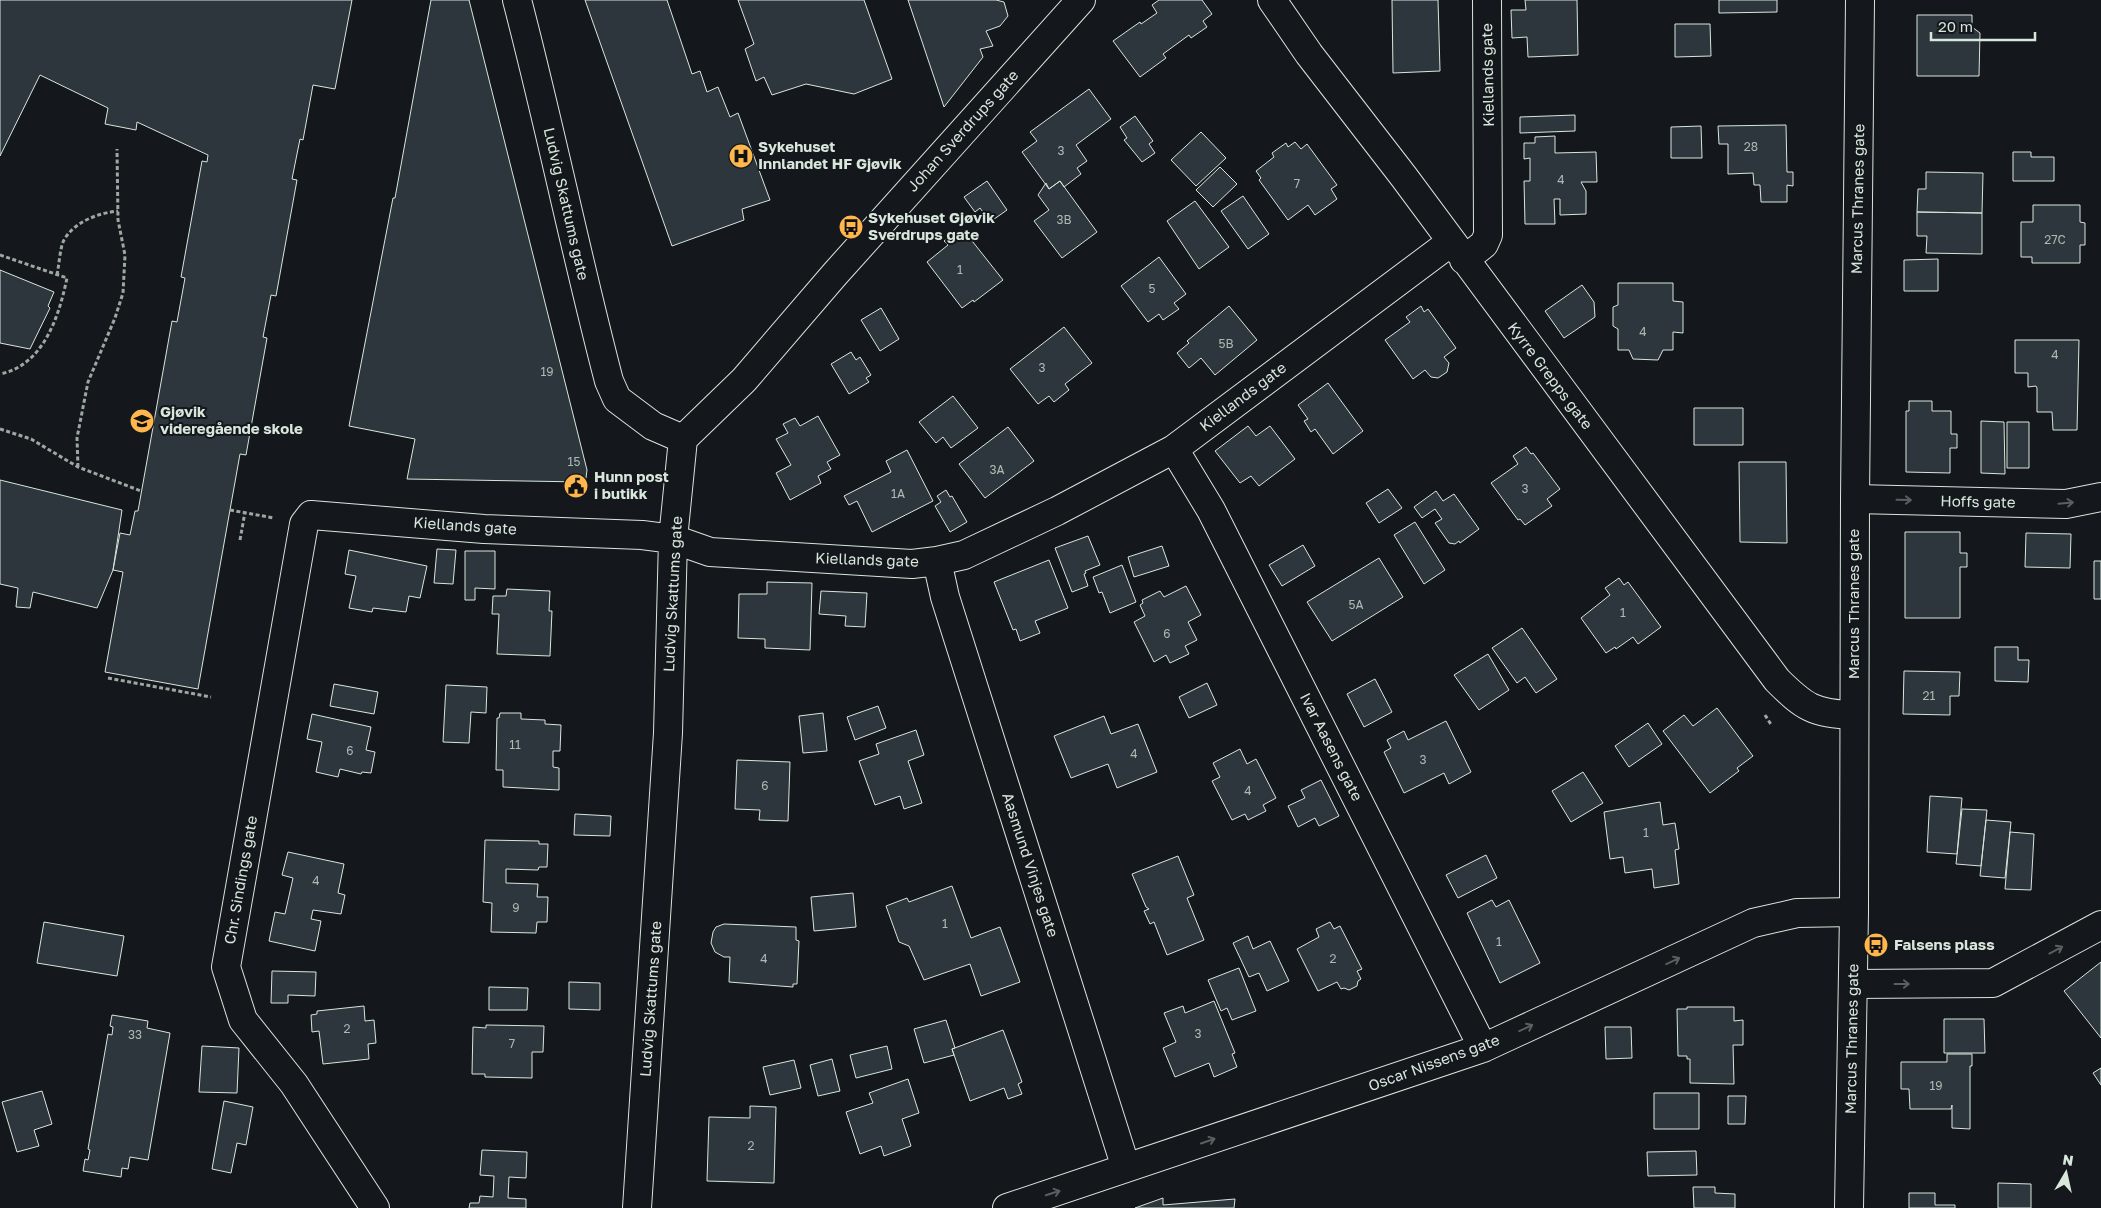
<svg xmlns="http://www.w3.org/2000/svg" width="2101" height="1208" viewBox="0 0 2101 1208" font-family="'Golos Text',sans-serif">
<rect width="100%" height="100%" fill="#14181c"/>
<path fill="#2c363c" stroke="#d8e6dc" d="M0 0H352L335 89 313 85 303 140 300 139 292 179 297 180 276 296 271 295 263 337 267 338 246 455 240 454 198 689 105 672 123 572 113 570 120 533 130 535 135 511H138L172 321 177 322 185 278 181 277 202 161 207 162 208 155 137 122 136 130 105 124 108 108 40 75 0 156Z
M431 0H469L587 470 586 478 583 482 407 479 415 439 349 426 393 198H395Z
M585 0H667L692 74 700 71 707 92 718 87 730 117 738 113 770 200 742 209 744 220 672 246Z
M738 0H864L892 79 854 94 806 84 772 95 764 77 756 81 745 49 754 44Z
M908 0H996L1004 2 1008 16 1000 26 986 31 993 46 980 49 983 57 944 107Z
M1159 0H1202L1212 14 1203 21 1207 27 1191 38 1189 35 1163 54 1166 58 1140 77 1113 41 1140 22 1141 24 1157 13 1152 5Z
M1392 0H1438L1440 71 1393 73Z
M1525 0H1577L1578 55 1528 57 1527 37 1512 38 1511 10H1526Z
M1719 0H1777V12L1719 13Z
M1917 15H1972V27L1980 33 1979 76H1917Z
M1675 24H1710L1711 56 1675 57Z
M1089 89 1111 119 1076 145 1087 161 1077 168 1081 174 1064 187 1060 181 1049 189 1022 152 1037 141 1030 132Z
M1575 115V131L1520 133V117Z
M1135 116 1153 141 1149 144 1155 153 1142 162 1124 140 1127 138 1120 127Z
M1786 125 1787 172H1793V186L1787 185V202H1761L1760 185H1754L1753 173 1728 174V144H1719L1718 126Z
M1701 126 1702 158H1671V127Z
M1201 132 1226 158 1196 186 1171 160Z
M1555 136V153L1596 152 1597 182H1581L1586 191V214L1560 215V199H1554L1555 224H1525L1524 181H1530V158L1524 159V143H1535V137Z
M1295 142 1301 149 1307 144 1337 185 1331 189 1337 199 1315 215 1308 205 1288 220 1259 180 1261 178 1256 171 1274 157 1272 153 1286 143 1288 147Z
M2013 152H2031V157H2054V181H2013Z
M1220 167 1237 184 1213 207 1196 190Z
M1926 172 1983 173 1982 213 1917 212 1918 189H1926Z
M987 181 1007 210 990 222 980 208 975 212 964 197Z
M1060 181 1097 232 1062 258 1034 221 1049 210 1038 195 1046 183 1049 189Z
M1243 196 1269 234 1248 249 1221 211Z
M1195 201 1229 247 1199 269 1167 221Z
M2033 205H2080V222L2085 223V245H2080V263H2032V257H2021V222H2033Z
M1917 212 1982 213V254L1926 253 1927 236H1917Z
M956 232 960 236 965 232 1003 280 974 302 973 300 962 308 927 262 948 245 944 241Z
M1159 257 1186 294 1174 303 1179 309 1163 320 1159 314 1148 322 1121 286Z
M1938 259V291H1904V260Z
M0 270 54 292 48 306 50 308 30 349 0 343Z
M1618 283H1673V301L1683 302V333L1673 332V350H1663L1658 360 1633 359 1629 350H1618V329L1613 326V307L1618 305Z
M1582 285 1594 302 1595 317 1564 338 1545 311Z
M1229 306 1257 340 1215 375 1201 358 1189 368 1177 353 1189 343 1187 341Z
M1421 306 1424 312 1428 309 1456 348 1444 357 1449 363 1447 372 1438 378 1431 377 1425 370 1413 379 1385 340 1410 322 1406 317Z
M881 308 899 339 880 351 861 320Z
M1064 327 1092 363 1065 384 1069 390 1054 402 1049 396 1038 404 1010 369Z
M2015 340H2079L2077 430H2053L2052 412H2037V388L2036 386 2028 387V373H2015Z
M851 352 856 360 860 357 871 375 866 378 869 382 849 394 831 364Z
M1328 383 1363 431 1333 454 1315 429 1311 432 1304 421 1308 419 1298 405Z
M953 396 978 428 951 448 943 437 936 443 919 422Z
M1909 401H1932V411H1951V434H1957V448H1950V473L1906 472V411H1909Z
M1694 408H1743V445H1694Z
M818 416 840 455 827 462 831 469 818 476 821 483 790 500 776 473 791 465 776 439 788 433 783 424 795 418 800 426Z
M1981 421 2004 422 2005 474 1981 473Z
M2007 422H2029V468H2007Z
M1248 426 1256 436 1270 426 1295 459 1259 486 1251 476 1240 483 1215 451Z
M1008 427 1034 461 985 498 959 464Z
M1526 447 1531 454 1533 453 1560 489 1547 499 1552 506 1525 525 1520 519 1518 520 1491 483 1518 464 1513 456Z
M907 450 933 501 872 532 857 501 849 505 844 496 891 472 886 461Z
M1739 462H1786L1787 543 1740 542Z
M0 480 122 510 113 570 97 608 33 592 30 608 16 607 18 588 0 584Z
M1388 489 1402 508 1379 523 1366 503Z
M946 490 950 497 952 496 967 522 950 532 935 506 941 502 937 496Z
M1436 491 1443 501 1454 494 1479 529 1460 543 1459 541 1455 544 1449 543 1435 523 1442 519 1435 509 1422 518 1414 507Z
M1415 522 1445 570 1424 584 1394 535Z
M1905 532H1960V553H1967V567H1960V618H1905Z
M2026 533 2071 534 2070 568 2025 567Z
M1088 536 1100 565 1085 571 1086 573 1084 574 1088 586 1072 592 1055 548Z
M1303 545 1315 566 1282 586 1269 565Z
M1162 546 1169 566 1134 577 1128 557Z
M437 549 456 550 453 584 434 583Z
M349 550 427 566 420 598 409 596 406 612 373 608 372 612 349 608 356 576 345 574Z
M465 551H495V589L475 588V600H465Z
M1379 558 1403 597 1332 641 1307 602Z
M1049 560 1068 608 1035 621 1040 633 1020 641 1016 629 1013 630 994 582Z
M2094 561H2101V599H2094Z
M1122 565 1136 602 1110 613 1102 592 1099 593 1093 577Z
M1619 578 1624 585 1628 582 1661 627 1638 644 1633 637 1616 649 1615 647 1606 653 1581 618 1610 595 1605 588Z
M767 582 812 583 810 650 765 648V639L738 638 739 594H767Z
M1186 586 1201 615 1188 622 1197 640 1185 646 1189 654 1170 663 1166 655 1154 662 1134 622 1145 616 1140 605 1143 603 1142 600 1160 591 1164 597Z
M507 589 550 591 549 611H552L550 656 497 654 499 614H492L493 596H506Z
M821 591 867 593 865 627 845 626 846 616 819 614Z
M1522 628 1557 679 1536 693 1525 677 1517 683 1492 648Z
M1995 647H2018V660H2029L2028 682 1995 681Z
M1488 654 1509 690 1479 710 1454 675Z
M1904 671 1960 672 1959 696H1950V715L1903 714Z
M1375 679 1392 712 1364 727 1347 694Z
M1207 683 1217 705 1189 718 1179 697Z
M334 684 378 692 374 714 330 706Z
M446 685 487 687 486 713 471 712 469 743 443 742Z
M878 706 886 728 855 740 847 717Z
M1717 708 1753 756 1737 768 1739 771 1710 793 1663 731 1684 715 1693 726Z
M500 713H521V719L545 720V724L561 725 560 751H553V767L559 768V790L503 787V770H496L497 718H499Z
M823 713 827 751 803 753 799 716Z
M312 714 371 727 366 750 375 752 371 773 362 772 361 774 340 769 338 777 316 772 322 742 307 739Z
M1104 716 1111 734 1138 724 1157 772 1117 788 1108 764 1071 778 1054 736Z
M1446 721 1471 772 1449 784 1444 773 1404 793 1384 752 1391 748 1387 740 1404 731 1408 740Z
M1648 723 1662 744 1629 767 1615 746Z
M916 730 924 755 908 761 922 803 904 809 900 796 875 805 859 761 879 754 876 744Z
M1240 749 1247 764 1256 759 1276 798 1263 805 1266 811 1248 820 1245 814 1232 820 1212 781 1220 777 1213 763Z
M737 760 790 762 788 821 759 820 760 810 735 809Z
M1583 772 1603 803 1571 822 1552 791Z
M1321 780 1339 816 1319 826 1315 818 1298 827 1288 806 1305 798 1301 790Z
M1930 796 1962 798 1957 854 1927 852Z
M1660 802 1663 825 1675 823 1679 849 1675 850 1679 884 1654 888 1652 869 1625 873 1623 857 1610 859 1604 812Z
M1962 809 1987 810 1981 866 1956 864Z
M575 814 611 816 610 836 574 835Z
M1986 820 2011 822 2005 878 1980 876Z
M2010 832 2034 834 2031 890 2005 889Z
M485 840 539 841V844H548L547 867H539L538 870 506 869V883L538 884 537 897H548L547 922H537L536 933 491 932 492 903 483 902Z
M288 852 344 864 338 893 345 895 341 914 313 910 311 919 321 921 315 951 269 941 275 912 285 914 293 878 282 875Z
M1486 855 1497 878 1458 898 1446 875Z
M1178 856 1194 895 1187 898 1204 940 1167 955 1154 922 1150 924 1144 911 1149 909 1146 907 1132 874Z
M952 886 971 938 1000 927 1020 982 981 996 970 964 924 980 909 946 899 942 886 906 907 898 909 902Z
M853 893 856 927 814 931 811 897Z
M1492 900 1496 907 1509 900 1540 963 1500 983 1467 913Z
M44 922 124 936 117 976 37 963Z
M1330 922 1334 929 1340 926 1362 969 1357 971 1361 979 1358 981 1357 986 1349 990 1344 988 1341 989 1337 982 1318 991 1297 949 1319 937 1316 929Z
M724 924 796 927V940L799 941 797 984H793V987L729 982 730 957H724L715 952 711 943 713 932 716 927Z
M1248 936 1253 949 1270 941 1289 981 1267 991 1259 973 1249 977 1233 943Z
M2101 962V1038L2064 991Z
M1239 968 1256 1011 1232 1020 1227 1008 1221 1011 1208 980Z
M272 971 316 972 315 996 288 995V1003H271Z
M569 982 600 983V1010L569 1009Z
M489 987 528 988 527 1010H489Z
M1214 1001 1235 1053 1232 1054 1237 1067 1214 1077 1209 1063 1175 1077 1163 1048 1176 1042 1164 1013 1183 1006 1185 1013Z
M364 1006 365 1021 374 1020 376 1043 368 1044 369 1059 323 1064 319 1031 312 1032 311 1015 317 1014V1011Z
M1687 1007H1734V1021L1743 1020V1045H1733L1734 1084 1690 1083V1059H1687V1056H1678L1677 1009H1687Z
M112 1015 148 1021 147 1028 170 1033 148 1160 130 1157 128 1169 122 1168 121 1177 83 1171 85 1159 88 1160 90 1150 88 1149 108 1034 112 1035 113 1027 110 1026Z
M1944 1019H1984L1985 1053H1944Z
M946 1020 955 1048 952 1049 954 1055 924 1063 914 1029Z
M486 1025 544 1026 543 1052H532V1078L485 1077V1074H472L473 1027 486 1028Z
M1605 1027H1631L1632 1058 1606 1059Z
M1003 1030 1022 1082 1018 1084 1022 1094 1008 1099 1004 1088 970 1101 952 1049Z
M202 1046 239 1048 237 1093 199 1092Z
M887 1046 892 1069 856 1078 850 1055Z
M1947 1054H1972V1066H1970V1129L1952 1128V1105L1951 1109H1910L1909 1089H1901V1062H1947Z
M832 1059 840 1091 818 1096 810 1065Z
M794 1060 801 1088 770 1095 763 1067Z
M2101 1068V1085L2093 1073Z
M908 1079 919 1113 902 1119 911 1146 884 1156 881 1146 860 1154 846 1112 873 1103 869 1093Z
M42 1091 52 1124 34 1130 39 1146 17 1152 2 1102Z
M1654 1093H1699V1129H1654Z
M1728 1096H1746L1745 1124H1728Z
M224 1101 253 1107 246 1145 237 1143 231 1173 212 1169Z
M750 1106 776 1107 774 1183 707 1181 709 1117 750 1118Z
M482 1150 527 1152 526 1178 509 1177 508 1198 526 1199V1208H469L470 1203H479L480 1196 493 1197 494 1176 480 1175Z
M1696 1151 1697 1175 1648 1176 1647 1152Z
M1998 1183 2031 1184V1208H1998Z
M1693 1187H1715V1193L1735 1194V1208H1694Z
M1909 1193H1935V1205H1955V1208H1909Z
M1163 1198V1205L1235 1199 1234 1208H1135Z"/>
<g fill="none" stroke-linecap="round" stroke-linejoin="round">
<defs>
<path id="street" d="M517 0C550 126 576 255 609 381L617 399 653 426 683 439
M1272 0 1309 54 1404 177 1777 680C1804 707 1814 714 1854 715
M1464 260 1484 244 1488 235 1487 0
M683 439 744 380 835 274 1081 0
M1174 449 1211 510 1483 1048
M1855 499 2066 504 2101 497
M937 561 945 597 1126 1168
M1853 984 1993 983 2101 925
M375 1208 294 1084 243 1020 226 967 304 524 311 515 484 529 642 535 673 539 710 552 912 564 937 561 964 555 1057 511 1174 449 1451 242
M637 1208 668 733 673 539 683 439
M1007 1208 1483 1048 1753 923 1797 913 1854 912"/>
<path id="secondary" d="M1849 1208 1854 912 1855 499 1860 0"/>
</defs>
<use href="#street" stroke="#d8e6dc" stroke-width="30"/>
<use href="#secondary" stroke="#d8e6dc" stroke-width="30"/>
<path stroke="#9da8a2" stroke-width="3" stroke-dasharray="4 2.5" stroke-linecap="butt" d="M0 255 67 278C59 316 44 365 0 374
M57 275C59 266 60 247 64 240 74 222 98 213 118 211
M0 429 31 439 78 467 141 491
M78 467 77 438 88 382 115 318 123 293 125 255 118 220 117 149
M230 510 274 518
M240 540 245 512
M108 678 211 697
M1765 715 1772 726"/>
<use href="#street" stroke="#14181c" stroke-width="28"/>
<use href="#secondary" stroke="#14181c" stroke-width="28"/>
</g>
<defs><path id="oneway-shaft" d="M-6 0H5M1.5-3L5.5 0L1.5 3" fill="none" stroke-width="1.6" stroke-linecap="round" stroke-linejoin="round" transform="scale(1.25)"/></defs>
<g stroke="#59605f">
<use href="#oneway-shaft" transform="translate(1904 500) rotate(1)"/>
<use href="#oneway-shaft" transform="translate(2066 503) rotate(-5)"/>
<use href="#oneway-shaft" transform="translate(2056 950) rotate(-28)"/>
<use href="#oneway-shaft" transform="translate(1673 961) rotate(-25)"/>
<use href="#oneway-shaft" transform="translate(1902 984)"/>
<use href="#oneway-shaft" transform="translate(1526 1028) rotate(-25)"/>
<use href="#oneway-shaft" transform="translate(1208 1141) rotate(-19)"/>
<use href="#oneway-shaft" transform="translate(1053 1193) rotate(-18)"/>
</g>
<defs>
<symbol id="hospital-disc" viewBox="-11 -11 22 22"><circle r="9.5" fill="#ffb74d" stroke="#14181c"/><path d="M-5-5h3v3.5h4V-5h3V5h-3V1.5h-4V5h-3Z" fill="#111"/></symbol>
<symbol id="bus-disc" viewBox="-11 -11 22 22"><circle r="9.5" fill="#ffb74d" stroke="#14181c"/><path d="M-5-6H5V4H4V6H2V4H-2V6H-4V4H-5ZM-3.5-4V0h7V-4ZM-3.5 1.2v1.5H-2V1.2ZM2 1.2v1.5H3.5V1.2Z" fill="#111"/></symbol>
<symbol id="school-disc" viewBox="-11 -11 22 22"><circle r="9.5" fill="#ffb74d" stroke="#14181c"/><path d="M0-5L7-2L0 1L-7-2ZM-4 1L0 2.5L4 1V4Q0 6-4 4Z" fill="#111"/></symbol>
<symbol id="civic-disc" viewBox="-11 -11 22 22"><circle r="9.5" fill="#ffb74d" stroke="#14181c"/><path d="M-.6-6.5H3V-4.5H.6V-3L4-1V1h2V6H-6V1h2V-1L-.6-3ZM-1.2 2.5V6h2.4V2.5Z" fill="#111"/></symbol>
</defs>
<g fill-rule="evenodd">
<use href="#hospital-disc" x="727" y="142" width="28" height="28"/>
<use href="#bus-disc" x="837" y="213" width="28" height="28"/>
<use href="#school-disc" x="128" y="407" width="28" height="28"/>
<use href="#civic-disc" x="562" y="472" width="28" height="28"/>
<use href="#bus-disc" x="1862" y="931" width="28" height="28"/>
</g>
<g text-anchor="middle" stroke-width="4" stroke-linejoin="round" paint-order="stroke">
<g font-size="12" fill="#adbab4">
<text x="1751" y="151">28</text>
<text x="1061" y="155">3</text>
<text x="1561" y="184">4</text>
<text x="1297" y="188">7</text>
<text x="1064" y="224">3B</text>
<text x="2055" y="244">27C</text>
<text x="960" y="274">1</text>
<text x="1152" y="293">5</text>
<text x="1643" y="336">4</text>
<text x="1226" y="348">5B</text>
<text x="2055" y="359">4</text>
<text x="1042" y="372">3</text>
<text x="547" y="376">19</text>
<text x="574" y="466">15</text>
<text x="997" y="474">3A</text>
<text x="1525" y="493">3</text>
<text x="898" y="498">1A</text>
<text x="1356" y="609">5A</text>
<text x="1623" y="617">1</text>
<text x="1167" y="638">6</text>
<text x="1929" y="700">21</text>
<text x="515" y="749">11</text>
<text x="350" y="755">6</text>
<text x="1134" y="758">4</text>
<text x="1423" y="764">3</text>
<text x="765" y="790">6</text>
<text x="1248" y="795">4</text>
<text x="1646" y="837">1</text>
<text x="316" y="885">4</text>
<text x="516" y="912">9</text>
<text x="945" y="928">1</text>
<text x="1499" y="946">1</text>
<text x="764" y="963">4</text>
<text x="1333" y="963">2</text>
<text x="347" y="1033">2</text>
<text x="1198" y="1038">3</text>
<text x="135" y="1039">33</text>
<text x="512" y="1048">7</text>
<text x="1936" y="1090">19</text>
<text x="751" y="1150">2</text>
</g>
<g font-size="15" fill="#d8e6dc" stroke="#14181c">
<text transform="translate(1488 75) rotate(-91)" y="5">Kiellands gate</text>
<text transform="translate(963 131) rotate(-48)" y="5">Johan Sverdrups gate</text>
<text transform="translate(1858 199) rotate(-89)" y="5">Marcus Thranes gate</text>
<text transform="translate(566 204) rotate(77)" y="5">Ludvig Skattums gate</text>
<text transform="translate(1550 376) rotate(53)" y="5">Kyrre Grepps gate</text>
<text transform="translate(1243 397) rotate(-37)" y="5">Kiellands gate</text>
<text transform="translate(1978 502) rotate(1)" y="5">Hoffs gate</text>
<text transform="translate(465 526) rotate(4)" y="5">Kiellands gate</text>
<text transform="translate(867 560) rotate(2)" y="5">Kiellands gate</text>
<text transform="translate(673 594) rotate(-87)" y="5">Ludvig Skattums gate</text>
<text transform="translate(1854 604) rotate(-90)" y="5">Marcus Thranes gate</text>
<text transform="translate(1331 747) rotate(63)" y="5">Ivar Aasens gate</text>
<text transform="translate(1030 865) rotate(72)" y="5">Aasmund Vinjes gate</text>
<text transform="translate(241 880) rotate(-80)" y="5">Chr. Sindings gate</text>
<text transform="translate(651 999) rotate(-86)" y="5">Ludvig Skattums gate</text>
<text transform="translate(1852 1039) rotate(-89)" y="5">Marcus Thranes gate</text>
<text transform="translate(1434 1063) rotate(-20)" y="5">Oscar Nissens gate</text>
</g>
<g font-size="15" font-weight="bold" fill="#d8e6dc" stroke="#14181c" text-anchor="start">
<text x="758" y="152">Sykehuset<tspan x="758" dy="17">Innlandet HF Gjøvik</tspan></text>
<text x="868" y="223">Sykehuset Gjøvik<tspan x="868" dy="17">Sverdrups gate</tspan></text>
<text x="160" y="417">Gjøvik<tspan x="160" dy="17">videregående skole</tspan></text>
<text x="594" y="482">Hunn post<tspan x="594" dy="17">i butikk</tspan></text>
<text x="1894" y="950">Falsens plass</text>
</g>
</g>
<g transform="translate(2066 1173) rotate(9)" stroke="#14181c" stroke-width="4" paint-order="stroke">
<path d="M0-4L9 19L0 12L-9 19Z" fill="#d8e6dc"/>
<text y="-8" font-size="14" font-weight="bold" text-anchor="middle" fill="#d8e6dc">N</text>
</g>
<path d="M1931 32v8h104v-8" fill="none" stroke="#d8e6dc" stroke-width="2.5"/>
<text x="1938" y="32" font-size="15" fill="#d8e6dc" stroke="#14181c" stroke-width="4" paint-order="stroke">20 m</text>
</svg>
